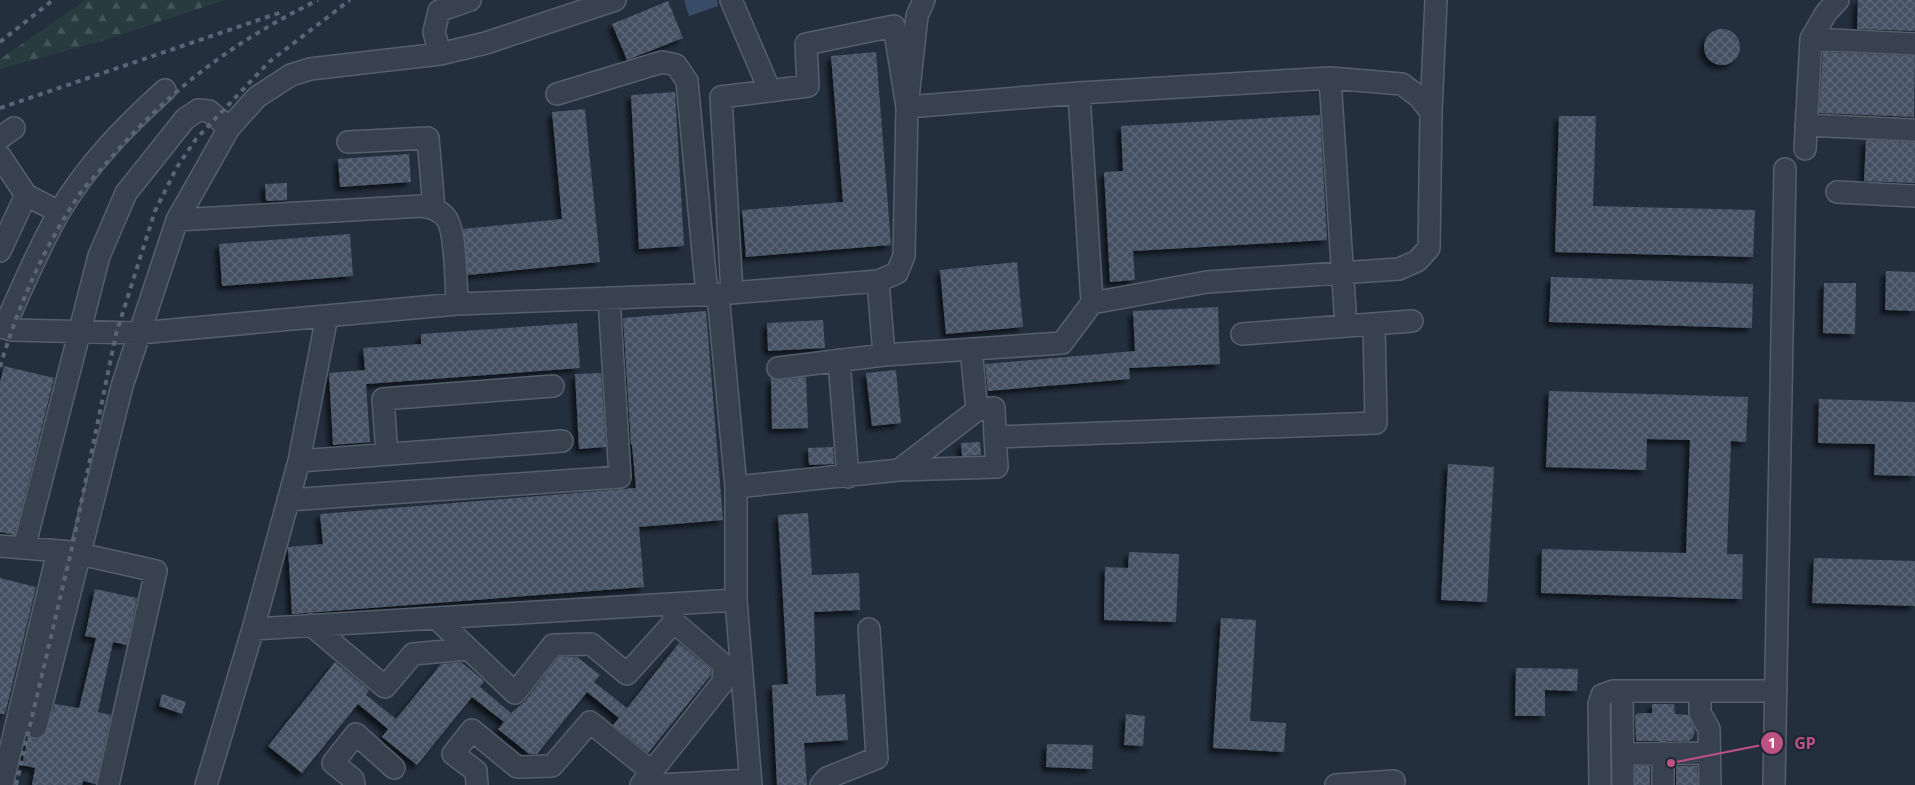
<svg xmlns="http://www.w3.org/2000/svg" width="1915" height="785" viewBox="0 0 1915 785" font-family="'Noto Sans',sans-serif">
<defs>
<pattern id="forest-firs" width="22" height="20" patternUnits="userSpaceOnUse" patternTransform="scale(1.25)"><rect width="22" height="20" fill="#263c3f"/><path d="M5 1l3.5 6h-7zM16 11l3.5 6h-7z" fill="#435659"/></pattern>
<pattern id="building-cross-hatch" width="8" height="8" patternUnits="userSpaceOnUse" patternTransform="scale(1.25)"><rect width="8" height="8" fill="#455162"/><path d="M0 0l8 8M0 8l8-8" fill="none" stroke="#5d6877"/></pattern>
<filter id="shadow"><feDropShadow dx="-4.5" dy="4.5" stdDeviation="2.5" flood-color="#0009"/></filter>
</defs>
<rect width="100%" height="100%" fill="#242f3e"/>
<path fill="url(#forest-firs)" d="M86 0H225L105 40 0 69V59Z"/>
<path fill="#394c67" d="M684 0H717L718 6 689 16Z"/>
<path fill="url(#building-cross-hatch)" filter="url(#shadow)" d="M1858 0H1915V31L1857 29Z
M668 1 683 38 627 60 612 24Z
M1704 47a18 18 0 1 1 36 0a18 18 0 1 1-36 0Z
M876 52 891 245 746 257 742 210 843 202 831 56Z
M1823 52 1915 56 1914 117 1819 113Z
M675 92 684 246 639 249 631 95Z
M585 109 600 262 468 275 463 229 562 219 552 112Z
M1320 115 1327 240 1133 251 1135 280 1110 282 1104 172 1123 171 1121 126Z
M1559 116H1596L1593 206 1755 210 1753 257 1555 252Z
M1866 140 1915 142V183L1864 181Z
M409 154 411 182 340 187 338 159Z
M287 183V200L266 201 265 184Z
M350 234 353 276 222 286 219 244Z
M1017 262 1023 327 946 334 940 270Z
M1886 271 1915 272V311L1885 310Z
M1551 277 1753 284 1752 328 1549 322Z
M1824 283H1856L1855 334 1823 333Z
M1218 307 1220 364 1129 368 1130 379 988 391 985 364 1135 351 1133 311Z
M706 311 723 520 639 527 644 587 292 614 288 547 323 544 320 514 636 488 632 445H631L623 318Z
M823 320 825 348 768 351 767 323Z
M577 323 580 368 366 384 370 442 333 445 329 373 365 370 363 348 421 344V334Z
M4 366 54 378 15 535 0 532V382Z
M896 370 901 423 872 426 866 373Z
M601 373 606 447 579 449 575 374Z
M806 377 808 428 772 429 771 378 780 380Z
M1549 391 1748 397 1746 442 1731 441 1727 554H1743L1742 599 1541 593 1542 549 1686 553 1690 440 1647 439 1646 470 1546 467Z
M1819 399 1915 402V476L1874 475 1875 444 1818 443Z
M980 442 981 455 962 456 961 443Z
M833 447 834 464 809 465 808 448Z
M1448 464 1494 467 1487 602 1441 600Z
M808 513 812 575 859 573 860 610 814 612 816 696 845 694 848 740 804 743 807 785H777L772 685 788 684 778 515Z
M1129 552 1179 554 1176 622 1104 620 1105 567 1128 568Z
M1814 558 1915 561V606L1812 603Z
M0 578 36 587 5 714H0Z
M95 589 137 598 127 645 113 642 98 712 111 715 96 784 83 781 82 785H32L35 768 22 765 28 736 39 739 45 735 55 704 79 708 96 638 85 636Z
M1221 618 1256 620 1250 721 1286 723 1284 752 1213 748Z
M679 643 711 670V675L648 753 613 725 619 718 587 692 537 754H529L498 729 504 722 472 697 417 765 382 737 388 729 358 704 302 773 268 746 335 662 369 690 366 695 396 719 441 664 461 662 484 681 480 687 511 713 525 701 559 657H577L600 675 594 682 627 708Z
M1516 668 1578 669 1577 691 1545 690V716H1515Z
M162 694 186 702 182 714 159 706Z
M1652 704H1674L1675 714 1688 715 1695 730 1693 737 1689 741H1636L1635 716 1638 713H1652Z
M1126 714 1145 716 1143 746 1124 745Z
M1047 744 1093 745 1092 769 1046 767Z
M1635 766H1650V785H1635Z
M1676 766H1697L1698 785H1676Z"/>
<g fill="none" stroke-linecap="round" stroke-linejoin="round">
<defs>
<path id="minor" d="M731 0 770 91
M1811 39 1915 44
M440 54 434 32 439 11 470 0
M1330 78 1346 326
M557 94 662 62 676 65 687 81 707 295
M1431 112 1436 0
M1806 125 1914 130
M0 138 14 128
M348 142 428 138 434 208
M1805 149 1811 39 1826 13 1838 0
M0 156 26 195 59 212
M1837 192 1915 196
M177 220 422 206C431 207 440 210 446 218 456 230 456 286 457 304
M0 251 26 195
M878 281 884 355
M732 293 721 97 808 86 806 44 894 26 907 107 1079 93 1330 78 1402 84 1419 97 1431 112 1429 248 1417 261 1399 269 1207 282 1092 303
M718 294 736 487V600L751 785
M0 326 11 330 139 333 457 304 718 294 878 281 897 273 904 256 907 107 917 16 924 0
M4 328C21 289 38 250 58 214 86 166 125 126 165 90
M1242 334 1412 321
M839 360 848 477
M778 368 884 355 1062 343 1092 303 1079 93
M977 410 994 408 995 437
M387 454 383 399 553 386
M299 461 562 441
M899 470 977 410 971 349
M736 487 899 470 997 467 995 437 1376 423 1374 325
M288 500 620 477 609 298
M0 546 71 552 156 571 108 785
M24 548 99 256 126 193 185 119 198 110 209 111 229 128
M436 618 515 693 553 645 591 644 627 674 674 622
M311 625 385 687 413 654 467 649
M253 629 736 600
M1622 691 1623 785
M1700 691V713L1709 729 1710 785
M36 727 122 386 177 220 229 128 257 97 291 75 310 69 440 54 486 43 615 0
M1663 753V785
M1623 754 1709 753
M2 785 58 551
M206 785 253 629 299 461 327 316
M354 785 353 779 333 763 356 734 394 768
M477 785 476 771 453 754 472 730 517 767 552 766 590 722 651 771
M641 785 723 682 724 665 674 622 673 609
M659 785 750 780
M821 785 827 778 877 758 869 629
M1336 785 1394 781
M1600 785 1599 704 1602 695 1613 691H1776
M1774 785 1785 169"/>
</defs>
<use href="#minor" stroke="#565f6c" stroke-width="24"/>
<use href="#minor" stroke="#38414e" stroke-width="21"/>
<path stroke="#5a6575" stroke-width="4" stroke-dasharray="5 5" stroke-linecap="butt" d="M0 42 53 0
M0 108 282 12
M0 367C18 307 43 248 79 195 88 182 101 170 111 158 172 87 235 41 318 0
M16 785 71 552 116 334 155 211 177 167 196 139 269 62 350 0"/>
</g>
<path fill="none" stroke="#bd5182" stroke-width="2" d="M1671 763L1772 743"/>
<g fill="#bd5182" stroke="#1d2633" stroke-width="2">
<circle cx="1671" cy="763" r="5"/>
<circle cx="1772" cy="743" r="12"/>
</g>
<g font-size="15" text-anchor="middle" font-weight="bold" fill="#fff">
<text x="1772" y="748">1</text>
</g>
<g font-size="16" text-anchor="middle" font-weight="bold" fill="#bd5182" stroke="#1d2633" stroke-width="4.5" stroke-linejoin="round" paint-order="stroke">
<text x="1805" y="749">GP</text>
</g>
</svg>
